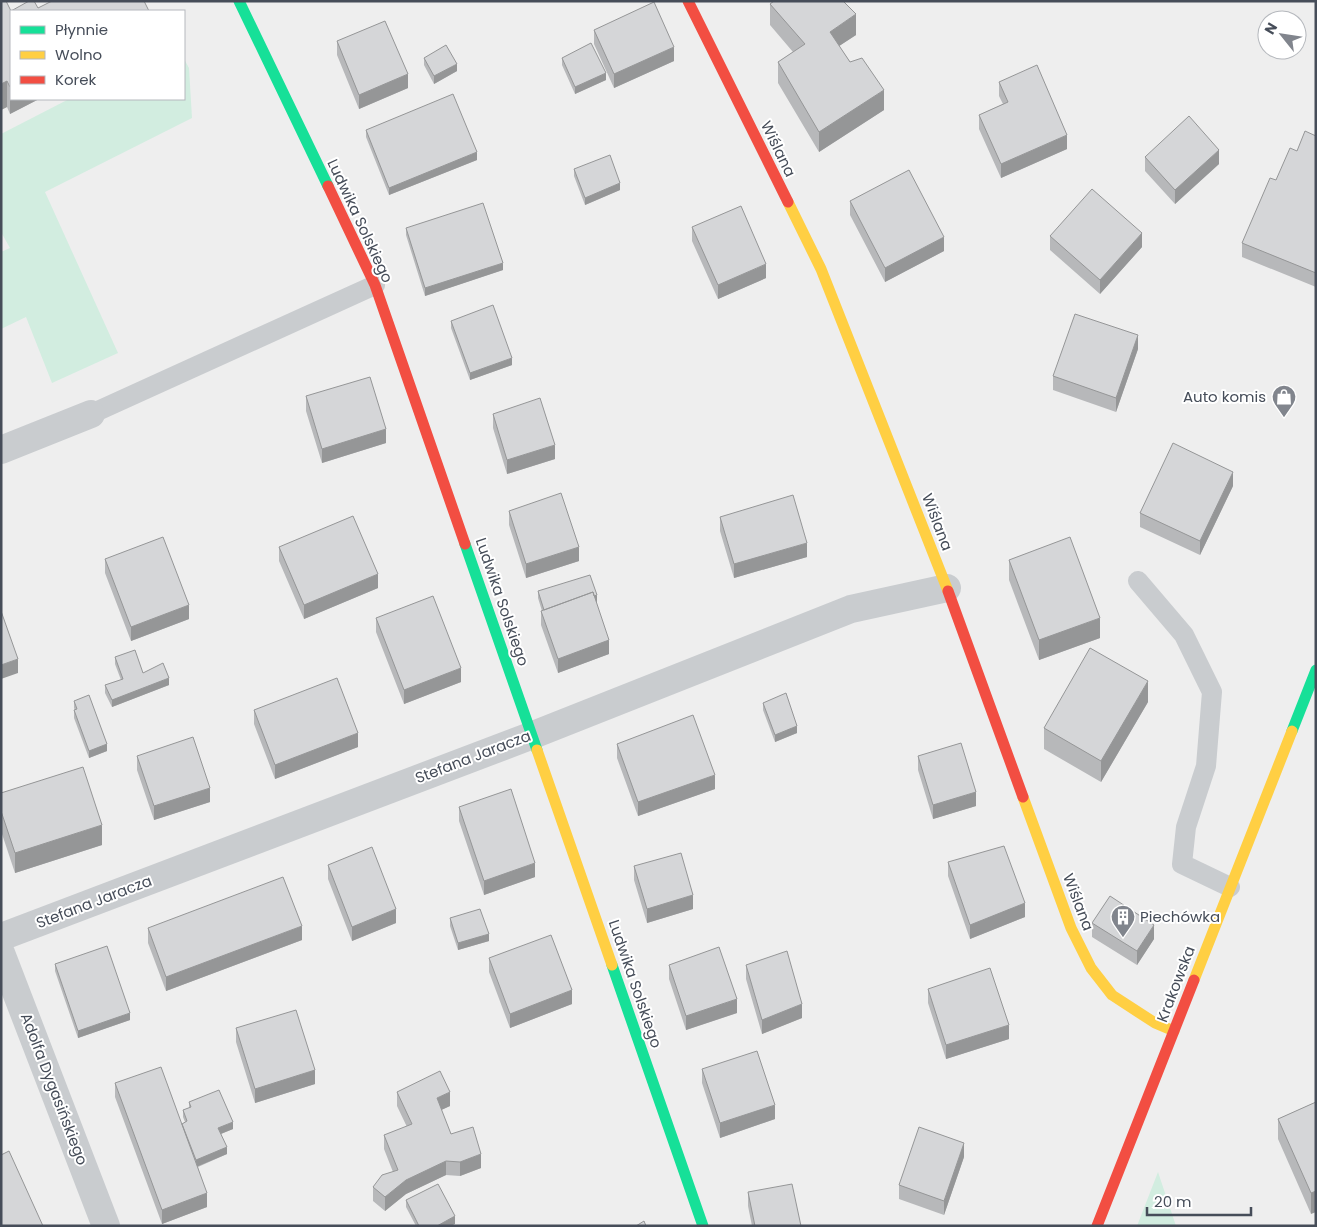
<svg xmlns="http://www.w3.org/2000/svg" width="1317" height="1227" viewBox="0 0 1317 1227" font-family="Poppins,sans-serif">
<rect width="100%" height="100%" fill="#eee"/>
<path fill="#d2ede0" d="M184 59 189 68 192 118 45 192 118 353 52 383 26 317 1 329V252L10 248 1 232V134L69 99H184Z
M1158 1172 1176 1226H1137Z"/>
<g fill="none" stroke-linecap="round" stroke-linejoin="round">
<path stroke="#c9cccf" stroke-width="20" d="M91 414 375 285
M1138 581 1184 635 1212 692 1206 766 1186 827 1182 864 1230 887"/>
<path stroke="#c9cccf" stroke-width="28" d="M1 450 91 414
M1 937 533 735 851 609 947 588
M1 953 106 1226"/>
<path stroke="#16e098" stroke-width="11" d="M239 1 328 186
M465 544 537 750
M1292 731 1316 670
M612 965 703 1226"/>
<path stroke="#ffcf43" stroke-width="11" d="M788 202 821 269 948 591
M537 750 612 965
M1023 797 1071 928 1091 968 1112 995 1155 1023 1174 1031
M1194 980 1292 731"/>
<path stroke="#f24e42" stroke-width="11" d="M688 1 788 202
M328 186 375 285 465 544
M948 591 1023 797
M1097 1226 1194 980"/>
</g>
<path fill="#b7b8ba" d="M1 1 11 11 144 1 11 11V99H39L10 114 7 107 1 110Z
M770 4 856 35 839 46 884 110 819 152 778 83V62L793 52 770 25Z
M594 30 674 61 614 88 594 44Z
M337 41 408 88 359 109 337 55Z
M424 58 457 71 434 84 424 65Z
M562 58 606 80 575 94 562 65Z
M999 82 1067 149 1001 178 979 129V115L1003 104 999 96Z
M366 130 477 160 389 195 366 137Z
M1316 136V287L1242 257V243L1276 180 1297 151Z
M1145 157 1219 164 1175 204 1145 171Z
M574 169 620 190 585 205 574 176Z
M850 201 944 251 885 282 850 215Z
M692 227 766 278 718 299 692 241Z
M406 228 503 270 425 296 406 235Z
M1050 236 1142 247 1100 294 1050 250Z
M451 321 512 365 470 380 451 328Z
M1138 349 1116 412 1053 390V376Z
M306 396 386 443 322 463 306 411Z
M493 414 555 459 507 474 493 428Z
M1233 486 1200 555 1140 527V513Z
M509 511 579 561 526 578 509 525Z
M720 517 807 557 734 578 720 531Z
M279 547 378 588 304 619 279 561Z
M105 559 189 619 131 641 105 573Z
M1009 560 1100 638 1039 660 1009 580Z
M538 591 597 602H596L609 654 558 673 541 625V611H542L538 598Z
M376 618 461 682 404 704 376 632Z
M115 657 143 673 169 685 112 707 105 693V685L121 680 115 664Z
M74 701 107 751 89 758 74 718V710H75L74 708Z
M1148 702 1101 782 1044 749V728Z
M763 703 797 733 775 742 763 710Z
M254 710 358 747 275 779 254 724Z
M617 744 715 789 638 816 617 758Z
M137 756 210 802 154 820 137 770Z
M918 756 976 806 933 819 918 770Z
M1 793 102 845 15 873 1 831Z
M459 807 535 877 484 895 459 821Z
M948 862 1025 917 970 939 948 876Z
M328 865 396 923 352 941 328 879Z
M634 866 693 909 647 923 634 880Z
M450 918 489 941 458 950 450 926Z
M1092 923 1154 939 1137 965 1092 937Z
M148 928 302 940 166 991 148 943Z
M489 958 572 1004 510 1028 489 972Z
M55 964 130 1020 78 1038 55 971Z
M669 965 737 1013 686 1030 669 979Z
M746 965 802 1018 762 1034 746 979Z
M928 989 1009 1039 946 1059 928 1003Z
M236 1028 315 1084 255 1103 236 1042Z
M702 1069 775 1119 720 1138 702 1083Z
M115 1083 182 1124 185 1122 183 1117V1110L189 1108V1102L233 1129 221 1134 227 1154 198 1167 207 1207 162 1224 115 1097Z
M397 1092 450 1106 441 1110 451 1134 481 1168 460 1176 446 1175 406 1194 385 1211 373 1201V1187L393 1172 384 1149V1135L407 1127 397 1106Z
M1316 1102 1311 1214 1278 1139V1119Z
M964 1157 944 1215 899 1199V1185Z
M748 1192 801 1226H752L748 1206Z
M406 1200 455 1224 450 1226H416L406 1207Z"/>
<path fill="#959697" d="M856 14V35L830 52V32Z
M674 47V61L614 88V74Z
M457 64V71L434 84V76Z
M606 73V80L575 94V87Z
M408 74V88L359 109V95Z
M7 81V107L1 110V84Z
M10 87H11V99H39L10 114Z
M884 90V110L819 152V132Z
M1067 135V149L1001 178V164Z
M1219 150V164L1175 204V190Z
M477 152V160L389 195V188Z
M620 183V190L585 205V198Z
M1142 233V247L1100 294V280Z
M944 237V251L885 282V268Z
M503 263V270L425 296V288Z
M766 264V278L718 299V285Z
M1138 335V349L1116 412V398Z
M512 358V365L470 380V373Z
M386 429V443L322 463V449Z
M555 445V459L507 474V460Z
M1233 472V486L1200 555V541Z
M807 543V557L734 578V564Z
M579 547V561L526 578V564Z
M378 574V588L304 619V605Z
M597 595V602L545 619Z
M189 605V619L131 641V627Z
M1100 618V638L1039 660V640Z
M609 640V654L558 673V659Z
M18 659V673L1 679V665Z
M461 668V682L404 704V690Z
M169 678V685L112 707V700Z
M1148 681V702L1101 782V761Z
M797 726V733L775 742V735Z
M358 733V747L275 779V765Z
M107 744V751L89 758V751Z
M715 775V789L638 816V802Z
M210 788V802L154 820V806Z
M976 792V806L933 819V805Z
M102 825V845L15 873V853Z
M535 863V877L484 895V881Z
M693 895V909L647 923V909Z
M1025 903V917L970 939V925Z
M396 909V923L352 941V927Z
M1154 925V939L1137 965V951Z
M302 926V940L166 991V977Z
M489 934V941L458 950V943Z
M572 990V1004L510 1028V1014Z
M737 999V1013L686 1030V1016Z
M802 1004V1018L762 1034V1020Z
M130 1013V1020L78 1038V1031Z
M1009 1025V1039L946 1059V1045Z
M315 1070V1084L255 1103V1089Z
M450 1092V1106L437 1112V1098Z
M775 1105V1119L720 1138V1123Z
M233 1122V1129L218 1135V1128Z
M964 1143V1157L944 1215V1201Z
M227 1147V1154L196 1167V1160Z
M481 1154V1168L460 1176V1162Z
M446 1161V1175L406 1194 385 1211V1197L406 1180Z
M1316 1191V1212L1311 1214V1193Z
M207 1193V1207L162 1224V1210Z
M455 1216V1224L450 1226H437Z"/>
<path fill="#d5d6d8" stroke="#959697" d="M1 1H6L11 11 29 1H34L38 8 52 1H144L149 11H11V87H10L7 81 1 84Z
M774 1H843L856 14 830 32 850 62 862 58 884 90 819 132 778 62 805 44 770 4Z
M654 2 674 47 614 74 594 30Z
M385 21 408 74 359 95 337 41Z
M591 43 606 73 575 87 562 58Z
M446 45 457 64 434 76 424 58Z
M1037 65 1067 135 1001 164 979 115 1008 102 999 82Z
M453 94 477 152 389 188 366 130Z
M1189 116 1219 150 1175 190 1145 157Z
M1305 131 1316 136V273L1242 243 1270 178 1276 180 1290 148 1297 151Z
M610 155 620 183 585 198 574 169Z
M909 170 944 237 885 268 850 201Z
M1092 189 1142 233 1100 280 1050 236Z
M483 203 503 263 425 288 406 228Z
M741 206 766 264 718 285 692 227Z
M493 305 512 358 470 373 451 321Z
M1075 314 1138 335 1116 398 1053 376Z
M370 377 386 429 322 449 306 396Z
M540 398 555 445 507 460 493 414Z
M1173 443 1233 472 1200 541 1140 513Z
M561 493 579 547 526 564 509 511Z
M793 495 807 543 734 564 720 517Z
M353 516 378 574 304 605 279 547Z
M163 537 189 605 131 627 105 559Z
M1070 537 1100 618 1039 640 1009 560Z
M590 575 597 595 594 596 593 592 544 610 538 591Z
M593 592 609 640 558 659 541 611Z
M433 596 461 668 404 690 376 618Z
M1 611 18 659 1 665Z
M1090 648 1148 681 1101 761 1044 728Z
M135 650 143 673 163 663 169 678 112 700 105 685 123 679 115 657Z
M337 678 358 733 275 765 254 710Z
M786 693 797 726 775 735 763 703Z
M89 695 107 744 89 751 74 710 77 709 74 701Z
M693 715 715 775 638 802 617 744Z
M193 737 210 788 154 806 137 756Z
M961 743 976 792 933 805 918 756Z
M83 767 102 825 15 853 1 811V793Z
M511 789 535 863 484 881 459 807Z
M1004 846 1025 903 970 925 948 862Z
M372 847 396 909 352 927 328 865Z
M681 853 693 895 647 909 634 866Z
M283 877 302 926 166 977 148 928Z
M1110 896 1154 925 1137 951 1092 923Z
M480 909 489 934 458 943 450 918Z
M551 935 572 990 510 1014 489 958Z
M107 946 130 1013 78 1031 55 964Z
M719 947 737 999 686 1016 669 965Z
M787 951 802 1004 762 1020 746 965Z
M990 968 1009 1025 946 1045 928 989Z
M296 1010 315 1070 255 1089 236 1028Z
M757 1051 775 1105 720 1123 702 1069Z
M161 1067 207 1193 162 1210 115 1083Z
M440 1071 450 1092 437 1098 451 1134 473 1127 481 1154 460 1162 446 1161 406 1180 385 1197 373 1187 382 1175 398 1170 384 1135 412 1124 397 1092Z
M219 1090 233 1122 218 1128 227 1147 196 1160 182 1124 187 1121 183 1110 191 1107 189 1102Z
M1316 1102V1191L1311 1193 1278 1119Z
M919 1127 964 1143 944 1201 899 1185Z
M9 1151 43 1226H1V1155Z
M438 1184 455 1216 437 1226H419L406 1200Z
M792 1184 801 1226H755L748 1192Z
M644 1221 646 1226H636Z"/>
<defs>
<symbol id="shop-pin" viewBox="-11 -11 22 30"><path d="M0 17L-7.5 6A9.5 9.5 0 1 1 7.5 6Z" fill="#81858d" stroke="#fff"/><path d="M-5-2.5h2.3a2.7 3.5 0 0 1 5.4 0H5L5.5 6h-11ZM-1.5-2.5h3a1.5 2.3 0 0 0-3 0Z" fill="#fff"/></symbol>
<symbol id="building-pin" viewBox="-11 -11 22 30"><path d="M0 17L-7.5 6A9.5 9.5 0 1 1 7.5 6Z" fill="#81858d" stroke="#fff"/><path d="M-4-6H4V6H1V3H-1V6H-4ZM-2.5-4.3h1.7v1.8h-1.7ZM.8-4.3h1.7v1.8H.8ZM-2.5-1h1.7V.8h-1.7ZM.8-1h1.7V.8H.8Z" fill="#fff"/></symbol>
</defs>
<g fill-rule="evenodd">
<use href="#shop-pin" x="1270" y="383" width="28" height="38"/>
<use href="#building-pin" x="1109" y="903" width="28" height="38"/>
</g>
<g text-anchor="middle" stroke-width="4" stroke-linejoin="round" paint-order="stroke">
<g font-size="15" fill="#464d59" stroke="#fff">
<text transform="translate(778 149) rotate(64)" y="5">Wiślana</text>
<text transform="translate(360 221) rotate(65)" y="5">Ludwika Solskiego</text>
<text transform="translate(937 522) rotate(69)" y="5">Wiślana</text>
<text transform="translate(502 602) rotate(71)" y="5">Ludwika Solskiego</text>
<text transform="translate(473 757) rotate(-21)" y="5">Stefana Jaracza</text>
<text transform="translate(94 902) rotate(-21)" y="5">Stefana Jaracza</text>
<text transform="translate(1078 902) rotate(69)" y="5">Wiślana</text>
<text transform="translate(635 984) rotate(71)" y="5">Ludwika Solskiego</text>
<text transform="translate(1176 984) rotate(-69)" y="5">Krakowska</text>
<text transform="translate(54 1089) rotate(69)" y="5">Adolfa Dygasińskiego</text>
</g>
<g font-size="15" fill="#464d59" stroke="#fff" text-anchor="end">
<text x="1266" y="402">Auto komis</text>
<text x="1140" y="922" text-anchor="start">Piechówka</text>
</g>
</g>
<rect width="1317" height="1227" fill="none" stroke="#464d59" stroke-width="5"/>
<rect x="10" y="10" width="175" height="90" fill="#ffffff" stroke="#b5b8bd"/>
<rect x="20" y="26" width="25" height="8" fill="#16e098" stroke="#b5b8bd"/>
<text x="55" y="35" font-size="15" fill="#464d59">Płynnie</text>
<rect x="20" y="51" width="25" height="8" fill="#ffcf43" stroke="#b5b8bd"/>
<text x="55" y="60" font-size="15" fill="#464d59">Wolno</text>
<rect x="20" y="76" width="25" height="8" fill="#f24e42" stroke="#b5b8bd"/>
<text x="55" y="85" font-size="15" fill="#464d59">Korek</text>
<g transform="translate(1282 35) rotate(300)"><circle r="24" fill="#ffffff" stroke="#b5b8bd"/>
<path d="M0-4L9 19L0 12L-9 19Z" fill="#81858d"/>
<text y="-8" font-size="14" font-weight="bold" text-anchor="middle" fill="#464d59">N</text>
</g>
<path d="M1147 1207v8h104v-8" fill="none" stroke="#464d59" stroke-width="2.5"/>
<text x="1154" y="1207" font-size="15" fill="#464d59" stroke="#ffffff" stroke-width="4" paint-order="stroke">20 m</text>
</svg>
